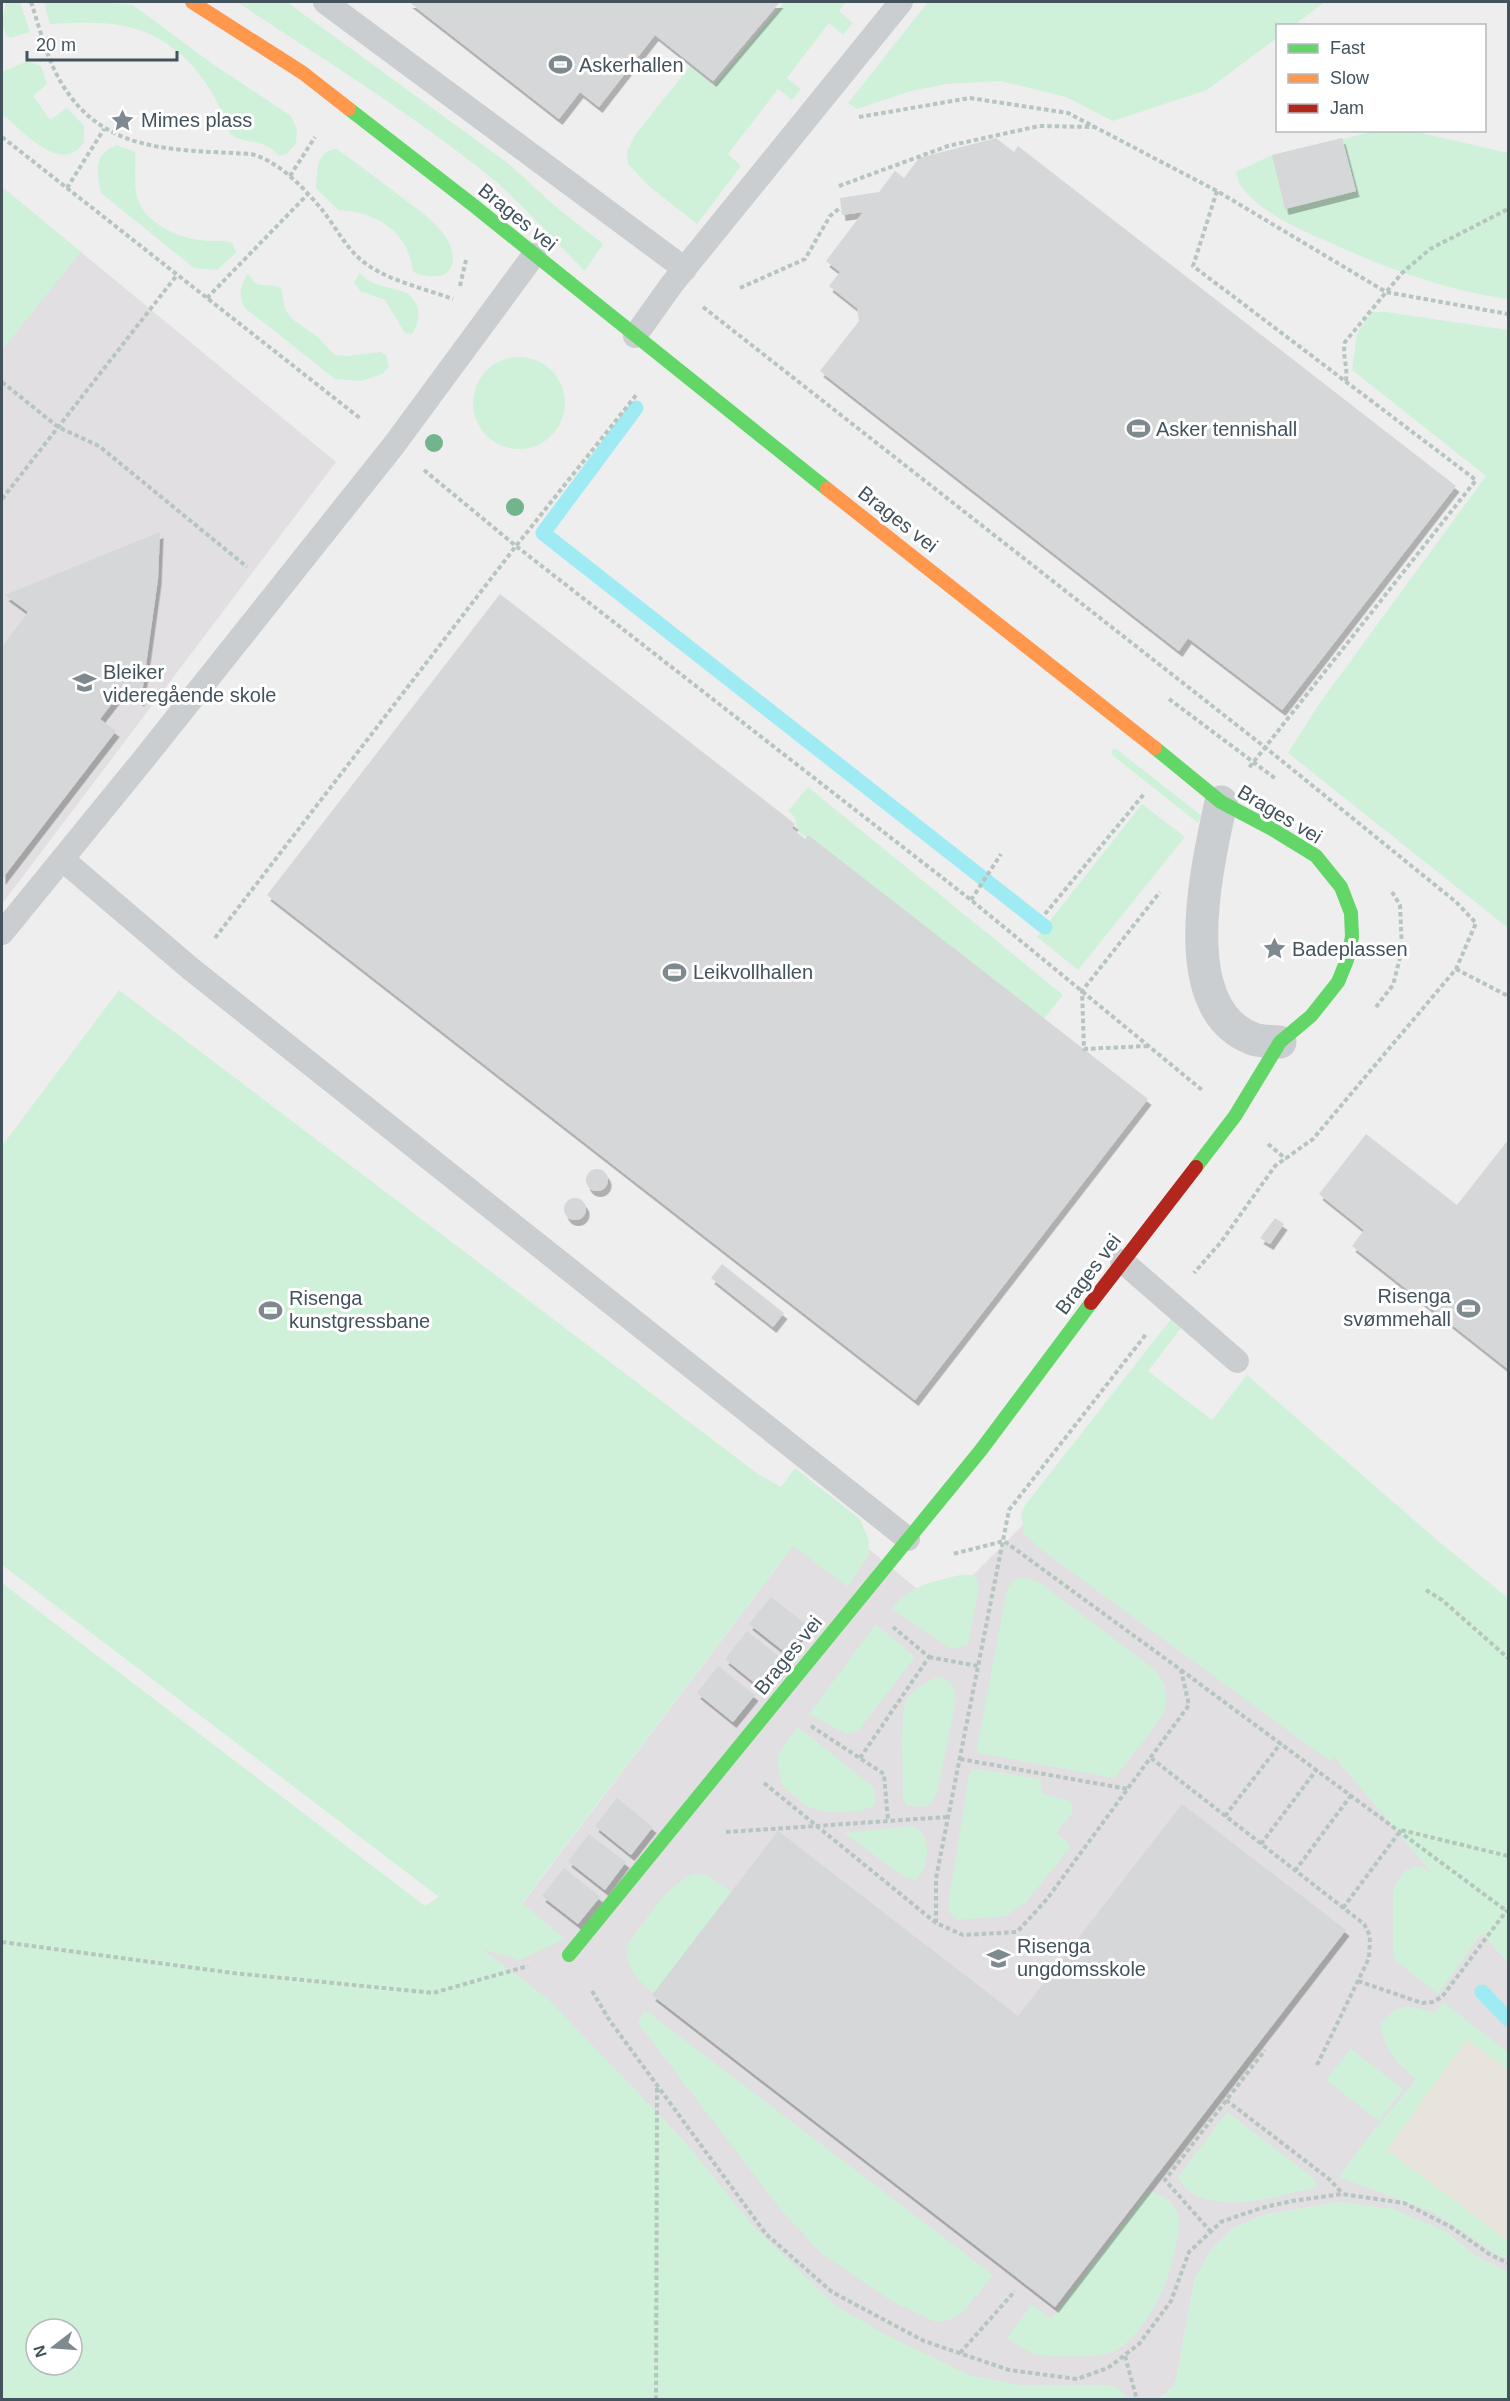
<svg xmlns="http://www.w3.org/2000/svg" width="1510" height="2401" viewBox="0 0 1510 2401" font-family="Helvetica,sans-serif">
<defs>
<filter id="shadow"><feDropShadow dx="3.5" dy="6" stdDeviation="0" flood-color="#0004"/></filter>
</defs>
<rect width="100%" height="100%" fill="#efeeee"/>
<path fill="#e1dfe1" d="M2 187 336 462 2 904Z
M825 1513 916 1588 973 1575 1024 1524 1335 1757 1508 1963V2272L1475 2256 1445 2231 1340 2202 1263 2215 1233 2228 1212 2249 1195 2278 1175 2385 1159 2399H831L480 1948 522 1904 793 1546Z"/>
<path fill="#cff1d9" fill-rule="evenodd" d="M6 2H20L30 32 10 38 7 36 2 25Z
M44 2H99L133 5 210 62 291 116 297 130 296 144 286 154 279 156C261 136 251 147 230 134 215 85 181 40 129 27 104 21 75 23 50 24Z
M237 2H287L509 164 555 206 603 244 585 271C552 239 523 204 488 175 409 112 321 58 237 2Z
M784 2H846L839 11 853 23 843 35 829 23 787 78 801 89 792 100 778 89 728 154 741 166 697 224 650 187 628 164 627 151 635 135 690 66 714 85Z
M928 2H1324V3L1294 25 1278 26 1277 38 1207 90 1113 121 1066 97 1001 81 947 84 911 91 857 109 848 103Z
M27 61 41 66 47 84 33 96 50 120 67 108 84 126V142C62 177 22 130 2 114V72Z
M1377 131H1413L1508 153V299C1446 290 1390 270 1333 244 1301 230 1266 216 1243 189 1239 185 1238 178 1236 172L1272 155Z
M117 145 135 152C136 167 133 185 138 199 145 223 178 238 201 240 211 242 223 239 233 243L236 253 217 270 194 268 101 193C97 171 92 155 117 145Z
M337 149C357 164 377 178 396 193 412 205 429 216 442 232 465 262 451 287 413 272 408 230 376 212 338 210L316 188C317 172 316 150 337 149Z
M2 187 81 252 2 350Z
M360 273C371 287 389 286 404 292 421 299 422 322 412 334L405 333 385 300 360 291 354 282Z
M248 274 256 284 281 287 285 309 292 319 318 337 335 355 346 356 381 352 386 355 389 367 382 374 362 381 335 379 245 308C238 298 240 284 248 274Z
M1372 312H1386L1508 330V928L1288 753 1319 704 1486 476 1352 370 1357 333Z
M473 403a46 46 0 1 1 92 0a46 46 0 1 1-92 0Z
M1115 748 1202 816 1198 823 1112 755 1111 751Z
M808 787 1063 995 1041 1022 798 831 794 816 788 811Z
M1142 804 1185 837 1078 970 1037 937Z
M119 990 758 1474 781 1487 795 1468 860 1519 869 1540V1553L848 1587 793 1546 522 1903 565 1939 519 1960 482 1949 548 1999 687 2144 753 2226 836 2306 883 2333 969 2375 1019 2385H1109L1122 2391 1127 2399H2V1583L425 1906 439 1897 2 1565V1146ZM36 2329H72V2365H36Z
M1171 1319 1181 1328 1148 1371 1212 1420 1247 1375 1437 1540 1508 1598V1963L1482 1932 1438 1994 1395 1960 1393 1952V1890L1404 1871 1419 1866 1433 1874 1333 1755 1331 1762 1043 1551 1024 1534 1021 1513 1026 1504Z
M965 1574 976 1577 979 1587 968 1645 951 1649 892 1609C909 1585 938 1580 965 1574Z
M1019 1578 1031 1579 1040 1583 1154 1669C1164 1679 1169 1694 1165 1708 1162 1719 1123 1768 1114 1778L979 1753 977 1748 1007 1589 1013 1581Z
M876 1624 914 1656 912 1661 858 1731 846 1734 809 1714Z
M936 1677C951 1678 955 1687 956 1700L937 1793C930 1811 924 1806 907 1806L903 1799C903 1781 900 1711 906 1700 912 1690 927 1683 936 1677Z
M798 1727 873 1787 876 1799 874 1806 860 1811 826 1812 806 1806 782 1785 778 1767V1755Z
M979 1769 1040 1779 1043 1794 1071 1801 1073 1812 1056 1833 1071 1846 1026 1902 1006 1916 957 1920 950 1913 948 1904 969 1776 972 1770Z
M912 1826C933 1832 930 1870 915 1880L904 1877 844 1833Z
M694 1874 706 1875 733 1893 656 1995C640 1982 623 1968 628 1944 645 1922 668 1883 694 1874Z
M1443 2002 1508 2052V2257L1502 2258 1435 2213 1339 2177 1369 2136 1416 2080C1398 2064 1383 2049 1381 2024 1400 2001 1408 2005 1434 2013Z
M645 2010 993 2275 964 2311 950 2320 936 2322 893 2302 822 2254 782 2211 638 2023Z
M1351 2049 1403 2089 1379 2121 1326 2080Z
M1227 2112 1315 2179 1317 2187C1281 2195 1222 2215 1189 2191 1185 2188 1181 2181 1178 2177Z
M1149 2190C1160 2195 1172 2200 1177 2212 1183 2225 1175 2248 1172 2262 1165 2292 1144 2333 1117 2350 1102 2359 1052 2357 1035 2354 1025 2351 1015 2343 1007 2338L1032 2304 1051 2319Z
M1340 2202 1393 2209 1445 2231 1475 2256 1508 2272V2399H1159L1175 2385 1195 2278 1212 2249 1233 2228 1263 2215Z"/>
<path fill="#e8e3dc" d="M1467 2039 1508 2070V2238L1507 2240 1387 2150Z"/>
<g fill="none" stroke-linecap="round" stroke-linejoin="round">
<path stroke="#9febf4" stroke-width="15" d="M636 408 543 533 1045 927
M1482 1992 1508 2019"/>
</g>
<path fill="#d6d7d8" filter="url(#shadow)" d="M409 2H780L713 81 655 35 599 107 580 92 559 119Z
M996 138 1014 152 1018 146 1456 486 1282 710 1188 638 1179 651 820 371 859 321 857 308 829 286 840 272 826 261 863 212 842 215 840 198 879 192 895 171 904 178 919 158Z
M1342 138 1356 191 1285 209 1272 155Z
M160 532 158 579 141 701 124 688 100 719 116 731 2 879V647L28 612 5 595Z
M500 594 795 824 792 828 805 839 808 835 1148 1099 915 1400 267 895Z
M1366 1134 1457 1205 1508 1140V1369L1352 1246 1364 1230 1319 1194Z
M586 1180a11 11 0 1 1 22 0a11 11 0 1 1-22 0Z
M564 1209a11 11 0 1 1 22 0a11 11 0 1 1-22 0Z
M1275 1218 1284 1224 1270 1244 1260 1238Z
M722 1264 784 1313 773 1327 711 1278Z
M771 1597 807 1625 786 1653 749 1624Z
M747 1631 783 1660 761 1688 725 1659Z
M718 1666 755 1695 733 1722 697 1693Z
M617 1798 653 1827 631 1855 595 1826Z
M1182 1804 1346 1930 1055 2307 652 1995 778 1831 1018 2016Z
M589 1834 626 1862 605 1890 568 1861Z
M564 1868 600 1897 578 1924 542 1896Z"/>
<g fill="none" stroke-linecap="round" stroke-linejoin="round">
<path stroke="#b6c5bf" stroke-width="4" stroke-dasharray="4.5 3" stroke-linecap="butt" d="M31 2C38 23 44 47 53 67 94 155 169 149 251 154 279 161 305 189 323 211 335 226 345 246 360 259 384 280 423 288 453 299
M859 117 970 98 1068 113 1217 191 1386 292 1508 314
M2 137 361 419
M290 176 315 137
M839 186 948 146 1039 126 1094 127
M67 188 104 129
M1217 191 1193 266 1476 480 1248 769
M460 286 466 260
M740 288 805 259 830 216 841 207
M207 298 307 195
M703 307 1266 748 1456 902 1476 923 1456 969 1313 1139 1275 1166 1221 1242 1194 1273
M1346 381C1348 366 1342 356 1345 342L1402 273 1430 249 1508 209
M2 382 58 427 99 446 247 567
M424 470 516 546 971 900 1202 1090
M2 499 177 275
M1169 699 1276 779
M971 900 1001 854
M1045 914 1144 794
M215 938 516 546 637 394
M1456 969 1508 996
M1376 1007 1393 985 1402 950 1400 905 1392 892
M1148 1046 1084 1049 1082 991 1160 892
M1268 1144 1286 1159
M1426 1590 1442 1600 1508 1658
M929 1657 978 1666
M1181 1670 1508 1912
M811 1726 884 1774 888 1821
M860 1758 929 1657 893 1627
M1151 1758 1364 1924 1370 1936 1369 1958 1317 2065
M960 1759 1128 1789
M764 1783 936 1923 963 1935 1017 1932 1047 1899 1189 1705 1181 1670 1004 1541 953 1554
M1225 1816 1281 1743
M726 1832 948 1817
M1261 1844 1317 1769
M1295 1871 1352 1794
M1343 1908 1401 1830 1508 1856
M936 1923V1878L1009 1510 1147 1333
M2 1942 233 1973 433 1993 528 1966
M1358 1981 1422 2003 1432 2002 1442 1997 1507 1910
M592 1991 610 2021 766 2234 832 2292 924 2341 1009 2370 1077 2379 1108 2368 1139 2344 1171 2301 1189 2252 1221 2222 1261 2208 1292 2201 1342 2194 1404 2203 1451 2227 1489 2254 1508 2263
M1226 2100 1329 2179 1342 2193
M1211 2232 1165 2180 1265 2050
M960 2353 1015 2291
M1125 2356 1137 2400
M656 2400 657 2088"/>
<path stroke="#caced0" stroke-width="24" d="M325 2 685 269
M635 336 672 284 901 2
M62 859 191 969 908 1539
M2 933 143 760 394 445 534 255
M1122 1261 1237 1361"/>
<path stroke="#caced0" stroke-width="33" d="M1221 802C1208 864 1172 1008 1253 1039 1261 1042 1272 1041 1280 1042"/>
<path stroke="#63d668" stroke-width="14" d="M349 109 473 205 827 489
M1155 748 1221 802 1272 829 1316 856 1341 887 1351 913 1352 937 1347 960 1338 982 1311 1016 1280 1042 1235 1116 1196 1167
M569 1955 981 1450 1091 1303"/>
<path stroke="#ff974d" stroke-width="14" d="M192 2 303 73 349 109
M827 489 1155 748"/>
<path stroke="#b3261e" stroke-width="14" d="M1091 1303 1196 1167"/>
</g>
<g fill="#72b58c">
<circle cx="434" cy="443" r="9"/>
<circle cx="515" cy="507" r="9"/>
</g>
<defs>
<symbol id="stadium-bare" viewBox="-9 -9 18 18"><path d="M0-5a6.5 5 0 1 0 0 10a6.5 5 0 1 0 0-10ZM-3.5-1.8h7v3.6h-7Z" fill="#7f8990" stroke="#fff" stroke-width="2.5" paint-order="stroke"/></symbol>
<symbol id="sight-bare" viewBox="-9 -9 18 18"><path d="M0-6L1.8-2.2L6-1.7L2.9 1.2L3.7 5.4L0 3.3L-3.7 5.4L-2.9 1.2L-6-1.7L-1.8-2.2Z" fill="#7f8990" stroke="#fff" stroke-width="2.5" paint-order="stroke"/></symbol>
<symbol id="school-bare" viewBox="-9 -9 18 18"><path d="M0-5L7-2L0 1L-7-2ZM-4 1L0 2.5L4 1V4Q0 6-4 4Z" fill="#7f8990" stroke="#fff" stroke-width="2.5" paint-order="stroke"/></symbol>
</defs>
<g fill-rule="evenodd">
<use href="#stadium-bare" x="544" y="48" width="33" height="33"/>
<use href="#sight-bare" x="106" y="104" width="33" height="33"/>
<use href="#stadium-bare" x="1122" y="412" width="33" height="33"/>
<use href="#school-bare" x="68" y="666" width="33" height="33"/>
<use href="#sight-bare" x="1258" y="932" width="33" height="33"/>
<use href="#stadium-bare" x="658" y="956" width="33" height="33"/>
<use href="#stadium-bare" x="1452" y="1292" width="33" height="33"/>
<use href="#stadium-bare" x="254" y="1294" width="33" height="33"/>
<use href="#school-bare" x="982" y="1942" width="33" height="33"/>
</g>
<g text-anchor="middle" stroke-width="6" stroke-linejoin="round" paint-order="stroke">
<g font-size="20" fill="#43535d" stroke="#fff" text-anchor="start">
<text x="579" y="72">Askerhallen</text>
<text x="141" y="127">Mimes plass</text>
<text x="1156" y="436">Asker tennishall</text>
<text x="103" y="679">Bleiker<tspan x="103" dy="23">videregående skole</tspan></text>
<text x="1292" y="956">Badeplassen</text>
<text x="693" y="979">Leikvollhallen</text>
<text x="1451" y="1303" text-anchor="end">Risenga<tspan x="1451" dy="23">svømmehall</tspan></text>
<text x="289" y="1305">Risenga<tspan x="289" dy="23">kunstgressbane</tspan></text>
<text x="1017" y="1953">Risenga<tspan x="1017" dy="23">ungdomsskole</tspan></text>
</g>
<g font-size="20" fill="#43535d" stroke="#fff">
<text transform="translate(518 217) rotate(39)" y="7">Brages vei</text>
<text transform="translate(898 519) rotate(38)" y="7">Brages vei</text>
<text transform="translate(1280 814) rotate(31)" y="7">Brages vei</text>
<text transform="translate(1088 1274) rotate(-53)" y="7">Brages vei</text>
<text transform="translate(788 1655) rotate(-51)" y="7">Brages vei</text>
</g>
</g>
<rect width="1510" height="2401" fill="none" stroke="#43535d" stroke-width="6"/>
<rect x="1276" y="24" width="210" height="108" fill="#ffffff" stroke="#b4babe" stroke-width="1.5"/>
<rect x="1288" y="44" width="30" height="9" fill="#63d668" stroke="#b4babe" stroke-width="1.5"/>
<text x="1330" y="54" font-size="18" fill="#43535d">Fast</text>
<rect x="1288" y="74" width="30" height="9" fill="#ff974d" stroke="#b4babe" stroke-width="1.5"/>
<text x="1330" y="84" font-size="18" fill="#43535d">Slow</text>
<rect x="1288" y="104" width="30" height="9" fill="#b3261e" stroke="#b4babe" stroke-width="1.5"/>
<text x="1330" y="114" font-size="18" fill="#43535d">Jam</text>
<g transform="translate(54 2347) rotate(253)"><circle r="28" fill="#ffffff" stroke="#b4babe" stroke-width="1.5"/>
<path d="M0-4.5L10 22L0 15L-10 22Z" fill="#7f8990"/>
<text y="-9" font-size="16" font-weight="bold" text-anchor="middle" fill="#43535d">N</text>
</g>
<path d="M27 51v9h150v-9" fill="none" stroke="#43535d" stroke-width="3"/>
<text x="36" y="51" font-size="18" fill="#43535d" stroke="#ffffff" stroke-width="4.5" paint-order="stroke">20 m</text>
</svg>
